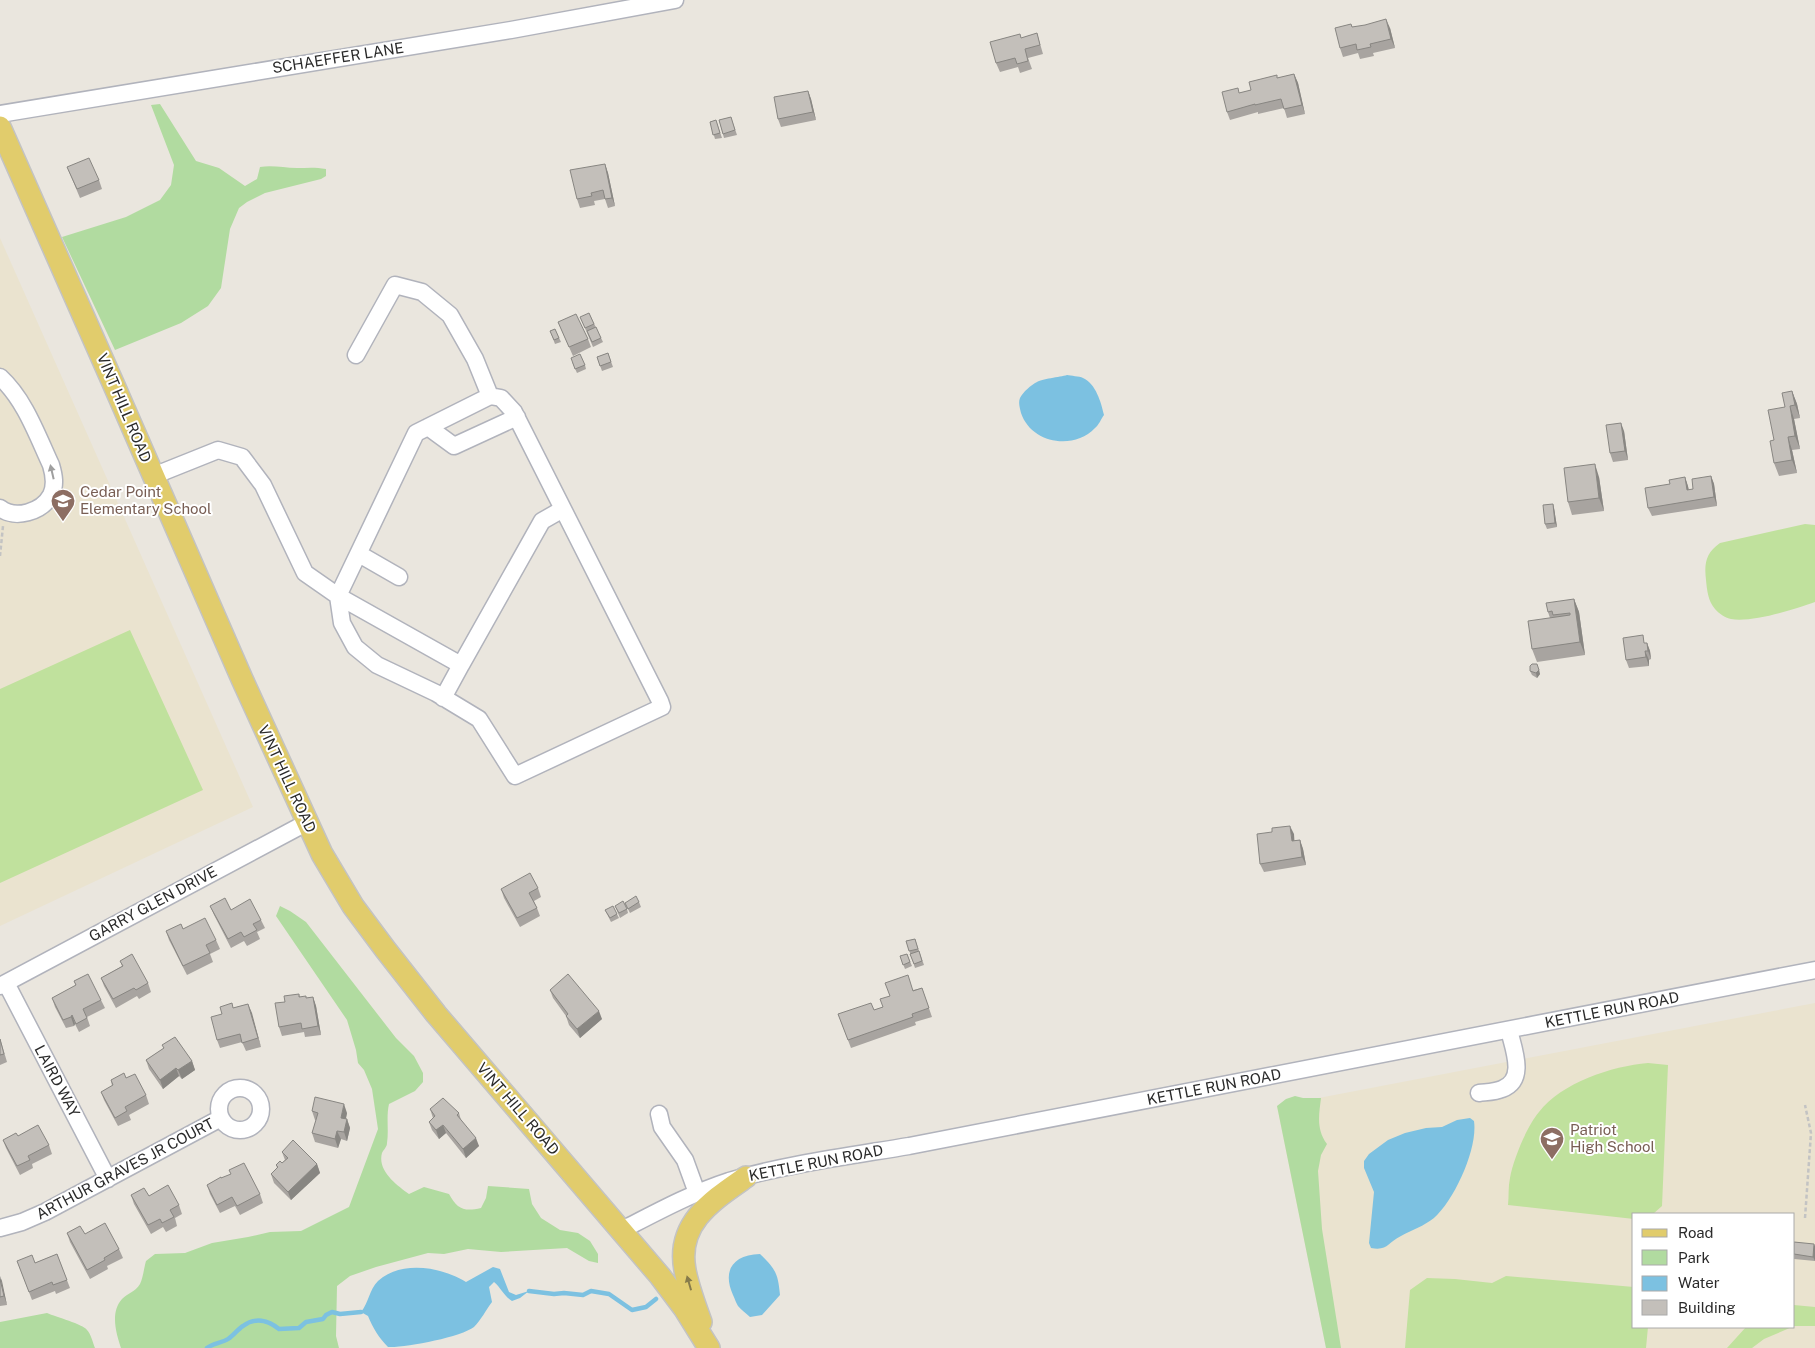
<svg xmlns="http://www.w3.org/2000/svg" width="1815" height="1348" viewBox="0 0 1815 1348" font-family="'Public Sans',sans-serif">
<rect width="100%" height="100%" fill="#eae6de"/>
<path fill="#eae3cf" fill-rule="evenodd" d="M0 238 253 807 0 926Z
M1815 1003V1348H1326L1277 1106ZM1634 1214H1794V1327H1634Z"/>
<path fill="#b1dba0" d="M160 104 196 161 219 168 245 186 257 179 260 167C273 165 284 168 297 168 307 168 315 167 326 169V176L321 179 265 193 247 202 239 208 230 229 221 288 208 306 181 323 115 350 62 237 126 217 160 200 171 185 174 165 151 105Z
M280 906 290 911 306 922 396 1038 414 1056 423 1073V1082L415 1091 389 1104C386 1117 389 1130 387 1143 387 1147 384 1149 382 1153 377 1171 397 1185 409 1194L424 1187 449 1194C457 1209 464 1212 481 1208L486 1198 488 1186 529 1189 532 1204 541 1218 560 1230 578 1233 590 1241 598 1254V1263L589 1261 567 1248 501 1252 468 1249 444 1254 428 1253 376 1267 350 1276 337 1286 336 1336 339 1348H121C116 1333 110 1312 122 1299 128 1293 135 1292 140 1284 143 1278 144 1268 146 1261L155 1254 185 1253 212 1243 248 1237 270 1232 301 1231 349 1207 378 1129 372 1089 364 1070 358 1063 356 1050 347 1020 276 916Z
M1295 1096 1303 1098H1321C1319 1115 1316 1129 1327 1144L1321 1155 1318 1171 1322 1229 1341 1348H1326L1277 1106 1286 1099Z
M47 1313C56 1317 83 1324 87 1330 91 1334 93 1343 95 1348H0V1322Z"/>
<path fill="#c0e19d" d="M1805 524 1815 525V602C1796 609 1751 623 1731 619 1726 618 1719 614 1715 609 1708 601 1707 590 1706 580 1704 563 1706 553 1720 543Z
M130 630 203 790 0 883V689Z
M1648 1063 1668 1065 1662 1206 1653 1214H1634V1219L1508 1205C1509 1196 1508 1187 1510 1178 1513 1160 1527 1126 1539 1112 1561 1083 1612 1066 1648 1063Z
M1506 1276 1634 1287V1327H1648L1646 1348H1405L1410 1290 1427 1278 1455 1279 1492 1283Z
M1794 1305 1815 1307V1326H1794Z
M1746 1327H1792L1764 1339 1752 1348H1727Z"/>
<path fill="#7cc1e1" d="M1067 375C1071 376 1079 376 1083 378 1096 384 1101 402 1104 415 1101 419 1099 425 1095 428 1073 451 1031 443 1021 413 1020 408 1018 403 1020 398 1023 392 1031 385 1037 382 1041 379 1060 377 1067 375Z
M1470 1118 1474 1121C1478 1148 1455 1199 1434 1218 1424 1226 1412 1230 1401 1236 1387 1243 1388 1251 1371 1248L1369 1243 1374 1192 1364 1168V1161L1369 1154 1388 1140 1405 1133 1426 1128 1442 1127 1457 1120Z
M760 1254C776 1269 778 1274 780 1295L762 1315 750 1317C746 1313 741 1310 738 1306 736 1303 735 1299 733 1295 722 1270 733 1255 760 1254Z
M493 1267 500 1269 509 1292 516 1295 529 1291 520 1298 512 1301C504 1296 501 1288 494 1282L489 1287 492 1302C486 1310 481 1320 474 1327 461 1337 405 1348 388 1347 379 1338 373 1328 368 1316L361 1312C369 1302 369 1290 378 1281 401 1260 442 1267 466 1282Z"/>
<g fill="none" stroke-linecap="round" stroke-linejoin="round">
<path stroke="#7cc1e1" stroke-width="4.5" d="M529 1291 554 1294 564 1293 583 1295 591 1291 609 1294 632 1310 646 1307 656 1299
M207 1348C213 1343 222 1343 228 1339 234 1335 238 1329 243 1326 255 1317 268 1320 279 1329L299 1328 306 1322 323 1319 326 1315 332 1312 340 1314 361 1312"/>
<defs>
<path id="minor" d="M0 114 511 30 675 0
M0 377C25 400 37 435 51 465 54 475 56 485 51 495 42 512 15 520 0 508
M490 396 501 398 514 412 660 701 662 707 515 776 479 719 436 693 377 665 355 647 342 623 338 596 461 665 542 521 563 509
M428 427 454 446 517 417
M153 476 218 450 242 457 263 485 305 573 338 596 416 433 490 396 475 359 450 315 422 292 395 285 356 355
M359 554 399 577
M443 698 461 665
M6 983 108 1179
M0 986 306 823
M219 1109a21 21 0 1 1 42 0a21 21 0 1 1-42 0Z
M1479 1093C1487 1092 1495 1092 1502 1089 1527 1080 1513 1048 1509 1030
M659 1114 662 1127 685 1160 697 1193
M0 1228 22 1222 45 1212 221 1118
M622 1230C657 1212 692 1193 729 1181 787 1164 849 1156 909 1146L1815 970"/>
<path id="major" d="M0 127 113 383 242 679 322 854 353 906 385 949 436 1014 660 1276 684 1308 709 1348
M701 1322C695 1305 688 1287 685 1270 676 1223 713 1200 746 1177"/>
</defs>
<use href="#minor" stroke="#b1b3bc" stroke-width="19"/>
<use href="#major" stroke="#c3c3c3" stroke-width="24"/>
<path stroke="#c3c3c3" stroke-width="2.5" stroke-dasharray="4 2.5" stroke-linecap="butt" d="M0 556 3 526
M1805 1218 1811 1133 1805 1105"/>
<use href="#minor" stroke="#fff" stroke-width="16"/>
<use href="#major" stroke="#e1cc6c" stroke-width="21"/>
</g>
<path fill="#a8a4a0" d="M1352 27 1390 28 1395 48 1373 53 1374 56 1360 59 1358 53 1343 57 1340 48Z
M1037 33 1043 54 1028 58 1032 69 1020 73 1018 67 1000 72 996 63 1022 38Z
M1294 74 1298 83 1305 114 1287 118 1284 108 1258 114V112L1230 120 1227 112 1240 93 1251 90 1278 78Z
M808 91 811 99 816 120 781 127 778 119Z
M731 117 737 135 724 138 719 120Z
M716 120 722 138 715 139 710 122Z
M605 164 608 173 615 206 608 208 605 199 594 201 595 205 580 208 577 199Z
M67 167 99 180 102 189 80 198Z
M589 313 603 342 593 347 582 321Z
M558 322 588 339 591 347 573 356Z
M555 329 561 342 555 344 550 331Z
M608 353 613 367 602 371 597 357Z
M572 362 585 365 586 369 577 373Z
M1792 391 1797 404 1800 418 1794 419 1800 449 1792 450 1797 473 1779 476 1774 463 1785 407Z
M1624 431 1628 460 1613 462 1610 453Z
M1711 476 1714 484 1717 506 1652 516 1648 508 1670 484 1685 477 1689 490 1693 489Z
M1599 477 1604 511 1572 515 1568 502Z
M1553 504 1554 508 1557 527 1547 529 1545 524Z
M1574 599 1579 612 1585 655 1537 662 1532 649 1550 618 1548 612Z
M1646 643H1647L1650 651 1651 659 1649 660V666L1629 668 1626 660Z
M1530 671 1540 674 1537 678 1532 675Z
M1294 834V841L1300 840 1303 849 1306 865 1264 872 1260 864Z
M538 888 541 897 534 901 537 908 540 916 520 927 504 898 501 889Z
M639 902 641 907 630 913 625 903Z
M210 906 231 910 261 920 265 928 257 932 260 939 247 946 244 941 231 948 214 915Z
M615 906 627 909 628 913 620 918Z
M605 910 617 914 619 918 611 922Z
M183 929 216 940 220 949 210 954 213 962 187 975 169 940 166 931Z
M915 939 924 965 915 968 906 941Z
M907 954 912 966 905 969 900 956Z
M120 961 148 983 151 992 139 999 137 996 116 1008 104 986 101 978 122 966Z
M74 981 101 1000 105 1008 87 1017 90 1026 79 1032 75 1024 74 1026 66 1028 55 1007 52 998 76 986Z
M922 988 932 1017 915 1022 916 1025 851 1048 838 1014 874 1010 883 1007 913 990Z
M550 990 602 1019 580 1038 569 1025 566 1016 553 998Z
M299 994 300 997 307 998 313 997 316 1006 321 1035 305 1037 304 1032 282 1036 279 1027 285 1002Z
M248 1004 261 1047 246 1051 242 1042 220 1048 217 1040 222 1014 233 1008Z
M0 1038 7 1062 0 1065V1039L1 1041Z
M162 1045 192 1061 195 1070 182 1079 179 1076 163 1089 149 1069 146 1060 164 1048Z
M126 1078 146 1095 149 1104 129 1115 131 1120 118 1126 104 1100 101 1092 112 1086 111 1080Z
M430 1109 459 1113 461 1120 479 1146 466 1158 446 1133 439 1139 432 1130 429 1122 433 1118Z
M312 1111 347 1113 346 1119H347L350 1128 347 1141 341 1139 338 1148 315 1142 312 1133 316 1120H315Z
M18 1136 49 1145 52 1154 32 1164 33 1168 20 1175 6 1148 3 1140Z
M282 1152 317 1164 320 1173 291 1200 274 1183 271 1174 277 1168 276 1165 282 1163 285 1160Z
M221 1178 260 1194 263 1203 240 1215 235 1206 220 1213 210 1194 207 1185Z
M131 1195 149 1196 179 1205 182 1214 175 1218 177 1226 166 1232 163 1227 151 1234 134 1204Z
M67 1233 85 1234 119 1249 123 1258 107 1266 108 1269 90 1279 70 1242Z
M1794 1242 1815 1246V1261L1794 1259Z
M57 1254 70 1288 56 1294 55 1291 32 1300 17 1261 35 1263Z
M0 1276 7 1305 0 1306Z"/>
<path fill="#888682" d="M1386 19 1390 28 1395 48 1391 39Z
M1294 74 1298 83 1305 114 1302 105Z
M808 91 811 99 816 120 813 112Z
M605 164 608 173 615 206 612 198Z
M1792 391 1797 404 1800 418 1795 405Z
M1790 406 1794 419 1800 449 1795 436Z
M1621 423 1624 431 1628 460 1625 451Z
M1788 437 1792 450 1797 473 1792 460Z
M1595 464 1599 477 1604 511 1599 498Z
M1711 476 1714 484 1717 506 1714 497Z
M1685 477 1688 486 1690 499 1687 490Z
M1553 504 1554 508 1557 527 1555 523Z
M1574 599 1579 612 1585 655 1580 642Z
M1647 643 1650 651 1651 659 1648 651Z
M1645 651 1649 660V666L1646 657Z
M1539 669 1540 674 1537 678 1536 673Z
M1290 826 1294 834 1295 850 1292 841Z
M1300 840 1303 849 1306 865 1302 857Z
M313 997 316 1006 321 1035 318 1026Z
M248 1004 252 1013 261 1047 258 1038Z
M599 1011 602 1019 580 1038 577 1029Z
M72 1015 75 1024 74 1026 71 1017Z
M192 1061 195 1070 182 1079 178 1070Z
M176 1068 179 1076 163 1089 160 1080Z
M344 1104 347 1113 344 1126 341 1118Z
M347 1119 350 1128 347 1141 344 1132Z
M443 1125 446 1133 439 1139 436 1130Z
M337 1131 341 1139 338 1148 335 1139Z
M476 1138 479 1146 466 1158 463 1149Z
M317 1164 320 1173 291 1200 288 1192Z
M1814 1244 1815 1246V1261L1813 1257Z
M0 1276 2 1281 7 1305 4 1296Z"/>
<path fill="#c3bfba" stroke="#888682" d="M1386 19 1391 39 1370 44 1371 47 1357 50 1356 44 1340 48 1335 28 1351 24 1352 27 1365 25Z
M1037 33 1040 45 1025 49 1028 61 1017 64 1015 58 996 63 990 42 1020 34 1021 38Z
M1294 74 1302 105 1284 109 1281 99 1255 105V104L1227 112 1222 92 1238 88 1239 93 1251 90 1249 82 1277 75V78Z
M808 91 813 112 778 119 774 97Z
M731 117 735 130 723 134 719 120Z
M716 120 720 133 713 135 710 122Z
M89 158 99 180 77 189 67 167Z
M605 164 612 198 605 199 603 190 591 193 592 196 577 199 570 170Z
M589 313 594 324 585 328 580 317Z
M576 314 588 339 569 347 558 322Z
M596 327 601 338 592 342 587 331Z
M555 329 559 338 554 340 550 331Z
M608 353 611 362 600 366 597 357Z
M580 354 585 365 575 369 571 358Z
M1792 391 1795 405 1790 406 1795 436 1788 437 1792 460 1774 463 1770 441 1774 440 1768 410 1785 407 1782 393Z
M1621 423 1625 451 1610 453 1606 425Z
M1595 464 1599 498 1568 502 1564 468Z
M1711 476 1714 497 1648 508 1645 488 1670 484 1669 480 1685 477 1687 490 1693 489 1692 479Z
M1553 504 1555 523 1545 524 1543 505Z
M1574 599 1580 642 1532 649 1528 621 1570 615V613L1553 615 1552 611 1548 612 1546 603Z
M1643 635 1644 643H1647L1648 651H1645L1646 657 1626 660 1623 638Z
M1532 664H1537L1539 670 1536 673 1530 671V666Z
M1290 826 1292 841 1300 840 1302 857 1260 864 1257 834 1272 832V828Z
M530 873 538 888 529 893 537 908 517 918 501 889Z
M636 896 639 902 628 909 625 903Z
M225 898 231 910 250 899 261 920 253 924 257 930 244 937 241 932 228 939 210 906Z
M623 901 627 909 619 913 615 906Z
M613 906 617 914 610 918 605 910Z
M205 918 216 940 206 945 210 953 183 966 166 931 181 924 183 929Z
M915 939 918 949 909 951 906 941Z
M919 951 922 961 914 964 910 954Z
M132 954 148 983 136 990 134 988 113 999 101 978 123 966 120 961Z
M907 954 910 962 903 965 900 956Z
M88 974 101 1000 83 1009 87 1018 76 1024 72 1015 71 1017 63 1020 52 998 76 985 74 981Z
M568 974 599 1011 577 1029 566 1016 568 1014 550 990Z
M908 975 913 991 922 988 929 1008 912 1014 913 1017 848 1040 838 1014 871 1003 874 1010 883 1007 880 999 890 996 885 983Z
M299 994V997L306 996V998L313 997 318 1026 302 1029 301 1023 279 1027 275 1003 285 1002 284 996Z
M232 1003 233 1008 248 1004 258 1038 242 1043 240 1034 217 1040 211 1017 222 1014 220 1007Z
M175 1037 192 1061 178 1070 176 1068 160 1080 146 1060 164 1048 162 1045Z
M0 1039 4 1054 0 1055Z
M124 1073 126 1078 135 1074 146 1095 125 1107 127 1111 115 1118 101 1092 113 1085 111 1080Z
M315 1097 344 1104 341 1118 347 1119 344 1132 337 1131 335 1139 312 1133 318 1113 312 1111Z
M443 1098 459 1113 457 1115 476 1138 463 1149 443 1125 436 1130 429 1122 435 1116 430 1109Z
M38 1125 49 1145 28 1156 30 1160 17 1166 3 1140 16 1133 18 1136Z
M293 1140 317 1164 288 1192 271 1174 278 1167 276 1165 280 1161 282 1163 288 1158 282 1152Z
M244 1163 260 1194 237 1206 232 1197 217 1205 207 1185 221 1177V1178L231 1174 229 1170Z
M168 1185 179 1205 170 1210 174 1217 162 1223 160 1219 148 1225 131 1195 144 1188 149 1196Z
M105 1223 119 1249 104 1258 105 1260 87 1270 67 1233 80 1226 85 1234Z
M1794 1242 1814 1244 1813 1257 1794 1254Z
M57 1254 67 1280 53 1285 52 1282 29 1292 17 1261 32 1255 35 1263Z
M0 1279 4 1296 0 1297Z"/>
<defs><path id="oneway-solid" d="M-6-.8H1V-3.2L6.5 0L1 3.2V.8H-6Z" transform="scale(1.25)"/></defs>
<use fill="#9f9f9f" href="#oneway-solid" transform="translate(52 472) rotate(-103)"/>
<use fill="#867b4b" href="#oneway-solid" transform="translate(689 1283) rotate(-106)"/>
<defs>
<symbol id="school-pin" viewBox="-11 -11 22 30"><path d="M0 17L-7.5 6A9.5 9.5 0 1 1 7.5 6Z" fill="#8d6e63" stroke="#fff"/><path d="M0-5L7-2L0 1L-7-2ZM-4 1L0 2.5L4 1V4Q0 6-4 4Z" fill="#fff"/></symbol>
</defs>
<g fill-rule="evenodd">
<use href="#school-pin" x="49" y="487" width="28" height="38"/>
<use href="#school-pin" x="1538" y="1125" width="28" height="38"/>
</g>
<g text-anchor="middle" stroke-width="4" stroke-linejoin="round" paint-order="stroke">
<g font-size="15" fill="#2a2a2a" stroke="#fff">
<text transform="translate(338 58) rotate(-9)" y="5">SCHAEFFER LANE</text>
<text transform="translate(124 408) rotate(67)" y="5">VINT HILL ROAD</text>
<text transform="translate(287 779) rotate(65)" y="5">VINT HILL ROAD</text>
<text transform="translate(153 904) rotate(-28)" y="5">GARRY GLEN DRIVE</text>
<text transform="translate(1612 1010) rotate(-11)" y="5">KETTLE RUN ROAD</text>
<text transform="translate(57 1081) rotate(62)" y="5">LAIRD WAY</text>
<text transform="translate(1214 1087) rotate(-11)" y="5">KETTLE RUN ROAD</text>
<text transform="translate(518 1109) rotate(49)" y="5">VINT HILL ROAD</text>
<text transform="translate(816 1163) rotate(-11)" y="5">KETTLE RUN ROAD</text>
<text transform="translate(125 1169) rotate(-28)" y="5">ARTHUR GRAVES JR COURT</text>
</g>
<g font-size="15" fill="#785e54" stroke="#fff" text-anchor="start">
<text x="80" y="497">Cedar Point<tspan x="80" dy="17">Elementary School</tspan></text>
<text x="1570" y="1135">Patriot<tspan x="1570" dy="17">High School</tspan></text>
</g>
</g>
<rect x="1632" y="1213" width="162" height="115" fill="#ffffff" stroke="#aaaaaa"/>
<rect x="1642" y="1229" width="25" height="8" fill="#e1cc6c" stroke="#aaaaaa"/>
<text x="1678" y="1238" font-size="15" fill="#2a2a2a">Road</text>
<rect x="1642" y="1250" width="25" height="15" fill="#b1dba0" stroke="#aaaaaa"/>
<text x="1678" y="1263" font-size="15" fill="#2a2a2a">Park</text>
<rect x="1642" y="1276" width="25" height="15" fill="#7cc1e1" stroke="#aaaaaa"/>
<text x="1678" y="1288" font-size="15" fill="#2a2a2a">Water</text>
<rect x="1642" y="1300" width="25" height="15" fill="#c3bfba" stroke="#aaaaaa"/>
<text x="1678" y="1313" font-size="15" fill="#2a2a2a">Building</text>
</svg>
